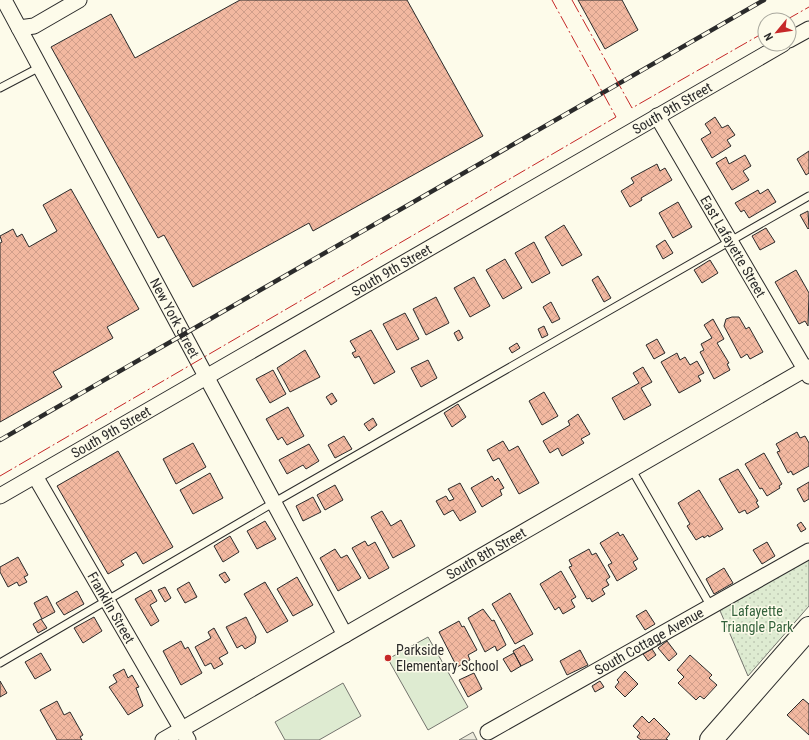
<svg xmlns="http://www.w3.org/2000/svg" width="809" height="740" viewBox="0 0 809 740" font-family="'Roboto Condensed',sans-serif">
<defs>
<pattern id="park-dots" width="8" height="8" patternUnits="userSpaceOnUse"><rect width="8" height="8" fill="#deebd1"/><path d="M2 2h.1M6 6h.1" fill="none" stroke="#bfcab4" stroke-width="1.8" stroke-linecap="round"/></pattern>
<pattern id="building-cross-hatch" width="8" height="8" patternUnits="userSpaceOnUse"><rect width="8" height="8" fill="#f2b8a0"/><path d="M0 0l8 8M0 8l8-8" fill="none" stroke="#d09e8a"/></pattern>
</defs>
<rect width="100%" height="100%" fill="#fdfbea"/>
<path fill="url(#park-dots)" stroke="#74746e" d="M809 556V606L748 676 718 606Z"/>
<path fill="#deebd1" stroke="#74746e" d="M428 637 468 707 428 730 388 659Z
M343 683 361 716 319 740H285L275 722Z"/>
<path fill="#eceadb" stroke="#74746e" d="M473 732 477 740H459Z"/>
<path fill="url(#building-cross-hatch)" stroke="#2b2b2b" d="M240 0H407L483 136 313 231 309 223 193 287 164 235 158 238 51 47 111 14 135 58Z
M578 0H622L638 30 605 49Z
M715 117 722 128 728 125 735 135 727 140 731 146 712 158 701 139 711 133 705 124Z
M809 151V173L806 175 797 159Z
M745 155 751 166 743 171 749 180 732 190 716 163 726 157 729 164Z
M657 164 660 171 665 168 672 180 641 198 642 200 630 207 621 191 634 183 631 178Z
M71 189 139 309 107 327 113 338 53 372 62 387 0 422V243L2 242 0 236 13 229 17 237 22 234 29 247 57 231 43 205Z
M768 189 776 202 749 218 744 210 741 212 735 203 758 190 760 194Z
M678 202 692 227 673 238 659 213Z
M808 211 809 228 808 229 800 215Z
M564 225 582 255 562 266 545 237Z
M766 228 775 242 760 250 752 236Z
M665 240 673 253 663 259 656 246Z
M534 242 550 273 532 283 515 253Z
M505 259 522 288 503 299 486 270Z
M710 260 718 273 702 283 694 270Z
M796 270 809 293 808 326 805 321 799 324 775 282Z
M598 276 611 298 604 302 592 280Z
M474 277 490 306 470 317 454 288Z
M436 297 449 323 426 335 413 309Z
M551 302 560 319 552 323 543 307Z
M405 313 419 339 397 350 383 324Z
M732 317H739L746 329 749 327 763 352 750 359 747 354 741 358 724 326 726 319Z
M713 319 724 339 717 343 729 363 727 364 730 370 714 379 700 352 704 350 701 344 712 338 704 325Z
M544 326 548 335 542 338 538 329Z
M371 330 395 372 374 384 359 356 355 358 352 353 356 351 350 341Z
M459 330 463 338 458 341 454 333Z
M657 339 665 353 654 359 646 345Z
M517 343 520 348 512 353 509 348Z
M305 350 320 377 290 392 277 368Z
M677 353 680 360 685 357 690 365 697 361 704 373 698 376 701 381 679 393 661 362Z
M428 360 437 378 421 387 411 368Z
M643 367 652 382 641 388 651 405 624 420 612 398 639 383 633 373Z
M273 370 286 394 270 403 256 379Z
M544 392 558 416 542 425 529 401Z
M332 393 337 401 331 405 326 397Z
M458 404 466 417 452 427 444 413Z
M288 407 304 436 287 445 282 437 278 440 266 419Z
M578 414 590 434 581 439 584 443 562 456 558 448 550 453 543 441 570 425 568 421Z
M373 418 377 425 369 431 364 424Z
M797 432 800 438 805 436 809 443V466L793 475 791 471 788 473 777 452 780 451 776 444Z
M344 436 352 449 335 458 328 445Z
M503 441 509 451 518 446 539 483 519 494 499 458 493 461 487 450Z
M193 443 206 467 176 484 163 459Z
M309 444 319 461 306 469 303 465 287 474 279 460Z
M118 451 173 547 143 564 136 552 121 561 124 565 108 574 57 486Z
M764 453 782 484 779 486 780 488 767 496 762 488 760 489 745 464Z
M738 469 758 501 756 502 759 507 747 514 745 510 739 513 719 479Z
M210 473 223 498 193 514 180 490Z
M492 476 495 481 498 478 504 488 500 490 502 495 482 507 471 488Z
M809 482V499L804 502 797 489Z
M460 483 476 512 460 521 453 510 444 515 436 501 446 496 449 501 454 499 448 489Z
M335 485 343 500 325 510 317 495Z
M699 490 723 529 709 537 708 535 704 538 703 536 696 540 687 526 690 524 678 503Z
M313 497 321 512 303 521 296 506Z
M382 511 391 526 401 520 415 546 393 558 371 517Z
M265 521 276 539 257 549 247 531Z
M801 522 806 529 801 532 797 525Z
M618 532 620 536 623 534 638 559 633 562 637 569 617 581 608 565 612 563 600 543Z
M230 536 239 552 223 562 214 546Z
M365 541 368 546 375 542 389 568 369 579 352 548Z
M767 542 775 556 762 564 753 550Z
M335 549 341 558 347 555 361 578 338 591 320 558Z
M589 549 592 555 596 553 610 577 606 580 609 585 602 589 605 594 592 602 590 598 587 599 569 567 572 566 569 560Z
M18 557 28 575 24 577 27 582 19 586 17 582 8 587 0 572V567Z
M724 568 733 583 714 594 706 579Z
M561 571 576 597 571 600 575 607 563 614 559 607 555 610 540 584Z
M225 572 230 580 225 583 219 575Z
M297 577 313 605 293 616 277 589Z
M189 582 197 597 185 603 177 589Z
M265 582 288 621 267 633 244 594Z
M165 587 171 598 165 602 158 590Z
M151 590 157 601 150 605 159 621 151 626 135 599Z
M77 591 84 604 64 615 56 603Z
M510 593 533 634 515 644 492 604Z
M47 596 55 612 42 619 34 603Z
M483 609 492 621 494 620 506 645 497 651 495 646 485 652 468 618Z
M646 610 655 624 645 630 636 616Z
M94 617 102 631 83 643 74 628Z
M246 617 256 637 255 643 245 649 242 645 237 648 226 627Z
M41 619 47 628 38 633 33 624Z
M459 621 462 627 464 626 477 650 468 655 470 660 457 667 439 632Z
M214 628 228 653 219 658 223 664 214 669 211 663 205 666 195 647 211 638 208 632Z
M181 641 185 649 188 647 202 673 181 685 163 651Z
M667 641 677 654 669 661 658 648Z
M524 645 533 660 521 666 513 651Z
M652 649 656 655 648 661 643 654Z
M580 650 588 665 567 675 560 661Z
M41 653 51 670 35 679 25 662Z
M514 653 521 666 511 672 503 659Z
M690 655 712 675 709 678 717 685 704 699 700 696 696 700 678 683 684 677 677 670Z
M124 669 128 678 132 675 139 687 136 688 143 706 128 715 109 687 117 682 113 675Z
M625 671 638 684 625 697 615 687 619 682 617 680Z
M474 673 482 689 468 697 459 680Z
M0 681 7 693 0 697Z
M600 681 604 687 595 692 592 686Z
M803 699 809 704V735L787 715Z
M57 701 64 715 70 712 83 735 80 737 82 740H57L40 710Z
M642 716 649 723 654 718 670 734 666 739 668 740H641L637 737 640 733 633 726Z"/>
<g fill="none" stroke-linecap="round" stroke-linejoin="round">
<defs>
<path id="lane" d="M0 88 40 67
M632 470 710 605
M0 663 273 503 809 196"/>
<g id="street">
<path id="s1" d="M4 0 345 635"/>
<path d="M19 28 34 26 79 0"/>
<path d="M789 40 809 29"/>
<path id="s2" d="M657 116 809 376"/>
<path id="s3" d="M35 476 188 740"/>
<path id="s4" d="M0 496 783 44"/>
<path id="s5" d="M488 732 809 551"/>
<path id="s6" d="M163 740 809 367"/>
</g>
<path id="primary" d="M711 740 809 628"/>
</defs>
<use href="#lane" stroke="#2b2b2b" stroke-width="9"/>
<use href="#street" stroke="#2b2b2b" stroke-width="17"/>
<use href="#primary" stroke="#2b2b2b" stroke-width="24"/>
<use href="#lane" stroke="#fdfbea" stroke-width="7"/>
<use href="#street" stroke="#fdfbea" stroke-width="15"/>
<use href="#primary" stroke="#fdfbea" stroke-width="22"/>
<defs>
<path id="rail" d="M0 440 764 0"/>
</defs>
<use href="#rail" stroke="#2b2b2b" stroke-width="4.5"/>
<use href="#rail" stroke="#fdfbea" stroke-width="3" stroke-dasharray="9" stroke-linecap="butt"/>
<path stroke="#c62828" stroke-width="1" stroke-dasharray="14 3 2 3" stroke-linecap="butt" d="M572 0 632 108 765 32
M786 20 809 7
M0 476 616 117 552 0"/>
</g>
<circle fill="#c62828" stroke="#fdfbea" stroke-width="1.5" cx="388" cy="658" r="4"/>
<g text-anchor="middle" stroke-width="3" stroke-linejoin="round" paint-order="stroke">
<g font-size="14" fill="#2b2b2b" stroke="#fdfbea">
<text dy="5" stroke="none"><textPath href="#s4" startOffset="776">South 9th Street</textPath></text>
<text dy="5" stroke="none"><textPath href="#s2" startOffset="151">East Lafayette Street</textPath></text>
<text dy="5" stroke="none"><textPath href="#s4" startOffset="452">South 9th Street</textPath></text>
<text dy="5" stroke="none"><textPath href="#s1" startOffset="361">New York Street</textPath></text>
<text dy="5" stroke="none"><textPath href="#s4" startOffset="128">South 9th Street</textPath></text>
<text dy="5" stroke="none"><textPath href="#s6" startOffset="373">South 8th Street</textPath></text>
<text dy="5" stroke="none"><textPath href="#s3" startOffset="152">Franklin Street</textPath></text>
<text dy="5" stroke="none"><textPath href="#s5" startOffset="185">South Cottage Avenue</textPath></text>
</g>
<g font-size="14" fill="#34623c" stroke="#fdfbea">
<text x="757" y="616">Lafayette<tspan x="757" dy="16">Triangle Park</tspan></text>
</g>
<g font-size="14" fill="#2b2b2b" stroke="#fdfbea" text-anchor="start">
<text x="396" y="655">Parkside<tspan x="396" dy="16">Elementary School</tspan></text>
</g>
</g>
<g transform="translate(777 32) rotate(241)"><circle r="19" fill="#fdfbea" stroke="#a9a89e"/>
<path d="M0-3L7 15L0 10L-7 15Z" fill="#c62828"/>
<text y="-6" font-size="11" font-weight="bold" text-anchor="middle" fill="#2b2b2b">N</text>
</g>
</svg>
